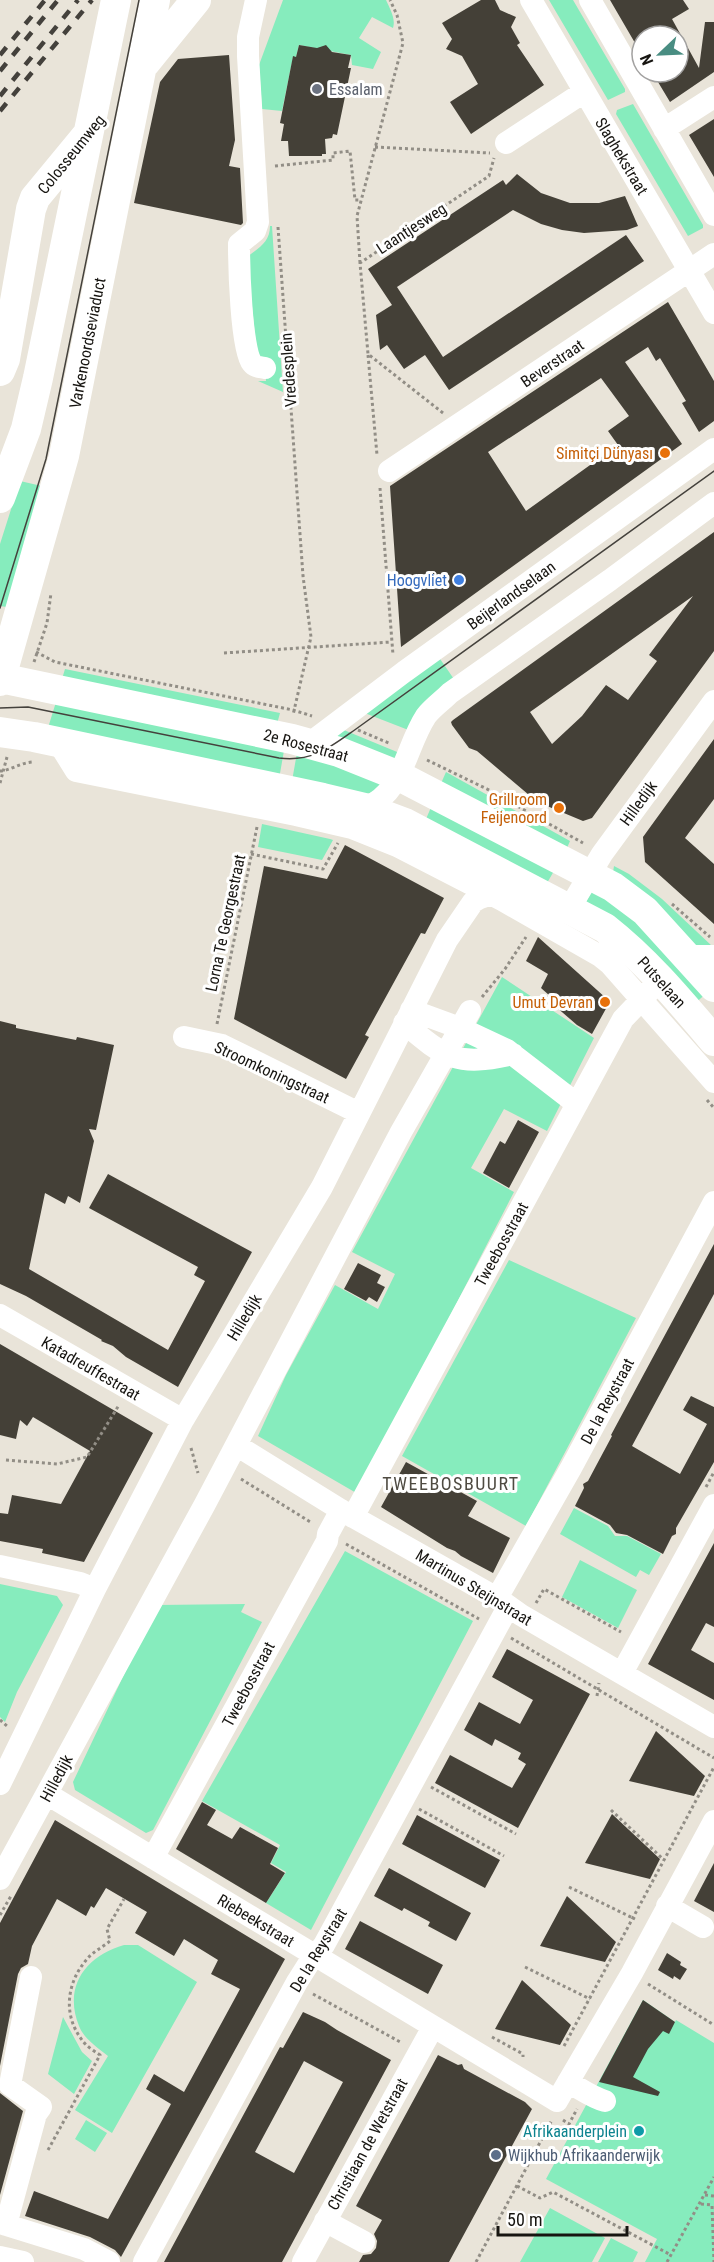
<svg xmlns="http://www.w3.org/2000/svg" width="714" height="2262" viewBox="0 0 714 2262" font-family="'Roboto Condensed',sans-serif">
<rect width="100%" height="100%" fill="#e9e4d9"/>
<path fill="#86ecbd" d="M283 0H386C390 9 396 19 393 28L372 17 359 38 381 52 373 69 352 65 351 55 330 51 325 46 319 49 299 45 296 57H293L282 111 262 109 259 65Z
M549 0H573L625 89V92L608 100Z
M633 104 703 225V228L688 236 616 114 617 110Z
M270 226H272L283 392 258 381H266L264 359 257 355 247 257C259 248 270 242 270 226Z
M20 481 46 487 13 608 0 606V544Z
M438 656 456 682 411 731 362 712Z
M65 669 280 713 277 724 62 679Z
M56 702 285 745 279 779 47 731Z
M339 728 402 754 396 767 322 742Z
M298 747 391 778 381 789 364 795 292 781Z
M446 772 570 841 564 855 439 788Z
M435 798 558 864 543 890 423 826Z
M262 824 330 839 333 840 322 860 258 847Z
M614 866 629 874 662 899 712 946 690 948 613 872Z
M597 886 710 990 691 1007 585 904 592 890Z
M502 977 594 1038 547 1131 504 1109 471 1168 514 1192 358 1494 258 1436 286 1375 335 1285 378 1309 395 1274 352 1252Z
M509 1260 636 1318 526 1526 402 1456Z
M574 1508 608 1526 615 1536H627L661 1554 649 1575 640 1570 636 1577 560 1534Z
M345 1551 473 1621 311 1930 266 1903 286 1872 271 1863 280 1845 202 1801Z
M580 1560 637 1590 618 1628 562 1597Z
M0 1584 57 1596 63 1605 17 1692 5 1722 0 1717Z
M245 1604 241 1612 262 1622 153 1830 146 1833 75 1790 73 1782 157 1605Z
M124 1945H138L197 1982 112 2133 75 2110 108 2056C97 2047 84 2039 79 2026 63 1986 86 1956 124 1945Z
M643 2000 675 2022 676 2020 714 2043V2262H645L657 2239 546 2179Z
M63 2017 82 2052 92 2061 74 2094 48 2074Z
M86 2120 107 2133 95 2152 75 2139Z
M550 2208 605 2238 592 2262H520Z
M611 2238 638 2252 633 2262H598Z"/>
<path fill="#444037" fill-rule="evenodd" d="M481 0H495L500 10 516 17 511 27 520 43 517 45 544 85 471 134 450 102 478 84 462 56 446 49 452 39 442 23Z
M610 0H683L689 9 672 19 699 68 705 22H714V72L670 102 652 72H678V36H642V55Z
M299 45 317 48 326 45 332 52 351 55 348 68H351L337 135 333 134 332 138 325 139 326 154H322V156H289L288 141H281L284 124 280 123 293 56 296 57Z
M229 55 235 140 229 166 240 168 243 223 241 225 134 203 160 82 178 59Z
M714 119V177L689 135Z
M517 174 541 193 570 203H599L625 196 638 226 627 230 584 233 562 230 541 224 513 210 397 287 443 357 626 235 644 261 449 390 425 355 404 369 387 345 380 350 376 315 392 305 368 269 503 180 506 185Z
M668 302 714 381V421L699 432 682 403 686 401 660 358 656 361 648 347 625 362 682 444 401 647 390 486ZM601 378 629 416 608 431 618 445 526 511 488 452Z
M714 532V651L592 818 583 821 547 806 529 795 477 751 469 748 452 725 451 722 453 720ZM693 596 649 655 657 661 628 700 606 685 582 716 552 744 530 712Z
M714 739V799L685 838 714 864V924L645 862 643 837Z
M345 845 444 898 425 934 421 933 365 1035 369 1037 346 1079 234 1019 264 866 327 879Z
M538 937 607 999 608 1005 592 1034 577 1025 548 1000 550 996 541 988 548 974 526 961Z
M0 1021 16 1025V1028L76 1040 77 1037 114 1045 96 1130 89 1129 94 1141 80 1203 68 1196 65 1204 45 1193 29 1269 168 1350 205 1281 194 1275 198 1267 89 1208 108 1174 252 1252 178 1387 126 1357 113 1346 101 1341 102 1340 26 1296 0 1284Z
M518 1120 539 1132 509 1188 483 1173 500 1141 505 1144Z
M714 1244V1294L632 1446 680 1474 707 1424 683 1410 691 1396 714 1407V1462L676 1528V1534L672 1536 663 1554 627 1535 616 1533 610 1525 575 1506 584 1488 583 1484 588 1481 597 1464 612 1436 611 1435Z
M358 1263 381 1275 377 1283 385 1287 377 1302 369 1297 366 1301 344 1289Z
M0 1344 153 1433 84 1562 42 1553 43 1549 0 1541V1513L8 1514 12 1495 61 1504 90 1451 33 1417 27 1426 20 1420 16 1439 0 1435Z
M406 1462 477 1501 468 1516 510 1538 493 1573 461 1556 455 1551 447 1548 381 1507Z
M714 1543V1627L706 1623 691 1650 714 1663V1700L648 1664Z
M507 1649 590 1694 518 1828 435 1783 450 1755 512 1788 526 1764 518 1759 521 1753 495 1739 492 1746 464 1730 479 1702 520 1724 533 1700 492 1677Z
M656 1731 705 1776 694 1796 629 1781Z
M202 1802 216 1810 207 1825 232 1839 240 1827 278 1848 270 1864 285 1873 266 1903 176 1849Z
M612 1814 660 1859 650 1879 585 1863Z
M417 1815 500 1860 485 1888 402 1844Z
M55 1820 285 1959 121 2257 115 2250 90 2237 25 2216 34 2191 108 2219 171 2104 146 2089 154 2074 184 2092 240 1989 211 1974 218 1960 184 1939 174 1956 135 1933 147 1912 106 1888 94 1908 91 1906 86 1916 57 1899 32 1946 28 1964 21 1968 18 1974 0 2066V1923Z
M714 1863V1912L694 1901Z
M389 1868 471 1913 456 1941 428 1926 430 1922 404 1908 402 1911 374 1896Z
M567 1896 616 1942 605 1962 540 1946Z
M360 1921 443 1965 428 1994 345 1949Z
M667 1953 681 1962 680 1965 687 1969 680 1980 674 1976 673 1979 658 1970Z
M522 1980 571 2025 560 2045 495 2029Z
M643 2000 675 2022 669 2034 663 2031 648 2049 633 2077 660 2092 658 2096 599 2082Z
M303 2012 325 2022 337 2030 391 2060 282 2262H164L280 2047 283 2048ZM304 2061 343 2082 294 2173 255 2152Z
M438 2055 458 2065 462 2064 464 2069 525 2102 532 2109 449 2262H359L363 2255 371 2254 376 2248 377 2241 374 2234 382 2220 356 2206Z
M0 2093 23 2111 0 2195Z"/>
<g fill="none" stroke-linecap="round" stroke-linejoin="round">
<path stroke="#928e86" stroke-width="3" stroke-dasharray="3 3" stroke-linecap="butt" d="M375 147 490 153
M275 166 333 160V153L350 151 355 200H361
M278 227 303 576 311 637 293 715
M360 263 357 216 403 43 397 15 390 0
M368 355 377 455
M443 413 368 354 360 263 489 176 494 158
M380 488 393 655
M36 652 55 662 293 710 312 716
M224 653 391 642
M34 662 47 623 51 593
M358 730 391 744
M427 760 487 789 583 843
M0 771C9 771 20 763 32 762
M0 783 7 757
M251 854 323 869 338 843
M672 904 710 937
M482 997 505 969 526 937
M217 1024 257 827
M707 1100 714 1108
M191 1448 198 1473
M6 1460 57 1464 87 1457 119 1405
M241 1479 312 1523
M706 1487 714 1472
M346 1544 479 1619
M536 1603 544 1589 621 1632
M511 1638 714 1758
M597 1696 599 1683
M0 1720 7 1726
M431 1787 516 1834
M419 1809 504 1856
M611 1810 664 1860
M569 1887 635 1919
M0 1915 11 1896
M525 1967 590 1999
M648 1984 714 2025
M313 1994 402 2043
M492 2037 523 2054V2057
M564 2046 714 1767
M563 2120 569 2124 577 2109
M48 2150 100 2055C94 2051 86 2046 82 2040 62 2014 67 1981 88 1958 94 1951 103 1947 110 1941L107 1929 124 1899
M517 2186 540 2198 553 2192 671 2255
M705 2195 714 2196
M701 2204 712 2205 714 2262
M476 2262 552 2120
M667 2262 714 2177"/>
<path stroke="#fff" stroke-width="22" d="M256 0 248 37V56L258 222 255 231 239 244C239 263 241 350 252 363 255 367 260 367 265 368
M531 0 714 313
M590 0 714 215
M664 129 714 97
M506 143 584 92
M389 471 714 254
M58 742 76 771 296 815 352 828 397 846 502 900 600 956 610 964
M310 743 404 672 714 449
M365 808C404 792 405 748 426 716 432 708 442 701 450 693L610 580 714 503
M569 909 602 854 714 701
M608 949 610 964 714 1082
M688 956H714
M411 1010 460 1028 507 1050 577 1104
M404 1023C445 1058 457 1067 513 1054
M184 1037 222 1045 359 1113
M0 1315 183 1420
M236 1445 341 1510 497 1598 521 1615 714 1727
M353 1517 623 1019 661 979
M0 1566 80 1583 95 1589
M497 1598 571 1468 714 1202
M622 1673 714 1505
M0 1784 95 1589 183 1420 322 1187 447 940 473 902 480 898 522 884
M47 1794 557 2101 632 1973 714 1821
M153 1858 327 1541 328 1534 341 1510
M0 1879 205 1504 401 1132 470 1011
M667 1906 703 1927
M568 2082C581 2089 591 2097 605 2101
M325 2221 364 2242
M0 2223 84 2249 109 2262
M6 2225 36 2114 41 2107 10 2085 31 1977
M0 2257 23 2262
M144 2262 297 1982 309 1963 324 1945 508 1607
M303 2262 433 2027"/>
<path stroke="#fff" stroke-width="30" d="M145 63 196 0
M0 371 5 359 31 209 35 198 87 135
M0 498 26 429 38 378 116 0
M0 678 292 739 339 752 399 776 613 887 645 911 714 987
M0 681 64 456 155 0
M0 732 34 737 323 798 365 808 405 823 605 928C647 961 680 1001 714 1041"/>
<path stroke="#44413c" stroke-width="1.5" d="M0 608 46 459 139 0
M0 708 28 707 279 758C313 762 329 748 356 729L714 471"/>
<path stroke="#44413c" stroke-width="4.5" stroke-dasharray="10 10" stroke-linecap="butt" d="M0 55 45 0
M0 71 58 0
M0 96 78 0
M0 111 92 0"/>
</g>
<circle fill="#6b7280" stroke="#fff" stroke-width="2" cx="317" cy="89" r="6"/>
<g fill="#e8710a" stroke="#fff" stroke-width="2">
<circle cx="665" cy="453" r="6"/>
<circle cx="559" cy="808" r="6"/>
<circle cx="605" cy="1002" r="6"/>
</g>
<circle fill="#3f7fe0" stroke="#fff" stroke-width="2" cx="459" cy="580" r="6"/>
<circle fill="#0f9aa8" stroke="#fff" stroke-width="2" cx="639" cy="2131" r="6"/>
<circle fill="#5c6f8a" stroke="#fff" stroke-width="2" cx="496" cy="2155" r="6"/>
<g text-anchor="middle" stroke-width="6" stroke-linejoin="round" paint-order="stroke">
<g font-size="16" fill="#5b616d" stroke="#fff" text-anchor="start">
<text x="329" y="95">Essalam</text>
</g>
<g font-size="16" fill="#171511" stroke="#fff">
<text transform="translate(71 154) rotate(-51)" y="6">Colosseumweg</text>
<text transform="translate(622 156) rotate(59)" y="6">Slaghekstraat</text>
<text transform="translate(411 228) rotate(-33)" y="6">Laantjesweg</text>
<text transform="translate(87 343) rotate(-79)" y="6">Varkenoordseviaduct</text>
<text transform="translate(552 363) rotate(-34)" y="6">Beverstraat</text>
<text transform="translate(288 370) rotate(-94)" y="6">Vredesplein</text>
<text transform="translate(511 595) rotate(-36)" y="6">Beijerlandselaan</text>
<text transform="translate(306 745) rotate(15)" y="6">2e Rosestraat</text>
<text transform="translate(638 803) rotate(-54)" y="6">Hilledijk</text>
<text transform="translate(225 923) rotate(-78)" y="6">Lorna Te Georgestraat</text>
<text transform="translate(662 982) rotate(48)" y="6">Putselaan</text>
<text transform="translate(272 1072) rotate(25)" y="6">Stroomkoningstraat</text>
<text transform="translate(501 1244) rotate(-61)" y="6">Tweebosstraat</text>
<text transform="translate(244 1317) rotate(-59)" y="6">Hilledijk</text>
<text transform="translate(91 1368) rotate(30)" y="6">Katadreuffestraat</text>
<text transform="translate(607 1401) rotate(-62)" y="6">De la Reystraat</text>
<text transform="translate(474 1587) rotate(31)" y="6">Martinus Steijnstraat</text>
<text transform="translate(248 1684) rotate(-62)" y="6">Tweebosstraat</text>
<text transform="translate(56 1778) rotate(-62)" y="6">Hilledijk</text>
<text transform="translate(256 1920) rotate(31)" y="6">Riebeekstraat</text>
<text transform="translate(318 1950) rotate(-59)" y="6">De la Reystraat</text>
<text transform="translate(367 2144) rotate(-61)" y="6">Christiaan de Wetstraat</text>
</g>
<g font-size="16" fill="#c56008" stroke="#fff" text-anchor="end">
<text x="653" y="459">Simitçi Dünyası</text>
<text x="547" y="805">Grillroom<tspan x="547" dy="18">Feijenoord</tspan></text>
<text x="593" y="1008">Umut Devran</text>
</g>
<g font-size="16" fill="#366cbe" stroke="#fff" text-anchor="end">
<text x="447" y="586">Hoogvliet</text>
</g>
<g font-size="16" fill="#0d838f" stroke="#fff" text-anchor="end">
<text x="627" y="2137">Afrikaanderplein</text>
</g>
<g font-size="16" fill="#4e5e75" stroke="#fff" text-anchor="start">
<text x="508" y="2161">Wijkhub Afrikaanderwijk</text>
</g>
<g font-size="18" letter-spacing="1.5" fill="#4f4b42" stroke="#fff">
<text x="451" y="1490">TWEEBOSBUURT</text>
</g>
</g>
<g transform="translate(660 54) rotate(247)"><circle r="28" fill="#ffffff" stroke="#a2a1a0" stroke-width="1.5"/>
<path d="M0-4.5L10 22L0 15L-10 22Z" fill="#498d82"/>
<text y="-9" font-size="16" font-weight="bold" text-anchor="middle" fill="#171511">N</text>
</g>
<path d="M498 2226v9h129v-9" fill="none" stroke="#171511" stroke-width="3"/>
<text x="507" y="2226" font-size="18" fill="#171511" stroke="#ffffff" stroke-width="4.5" paint-order="stroke">50 m</text>
</svg>
